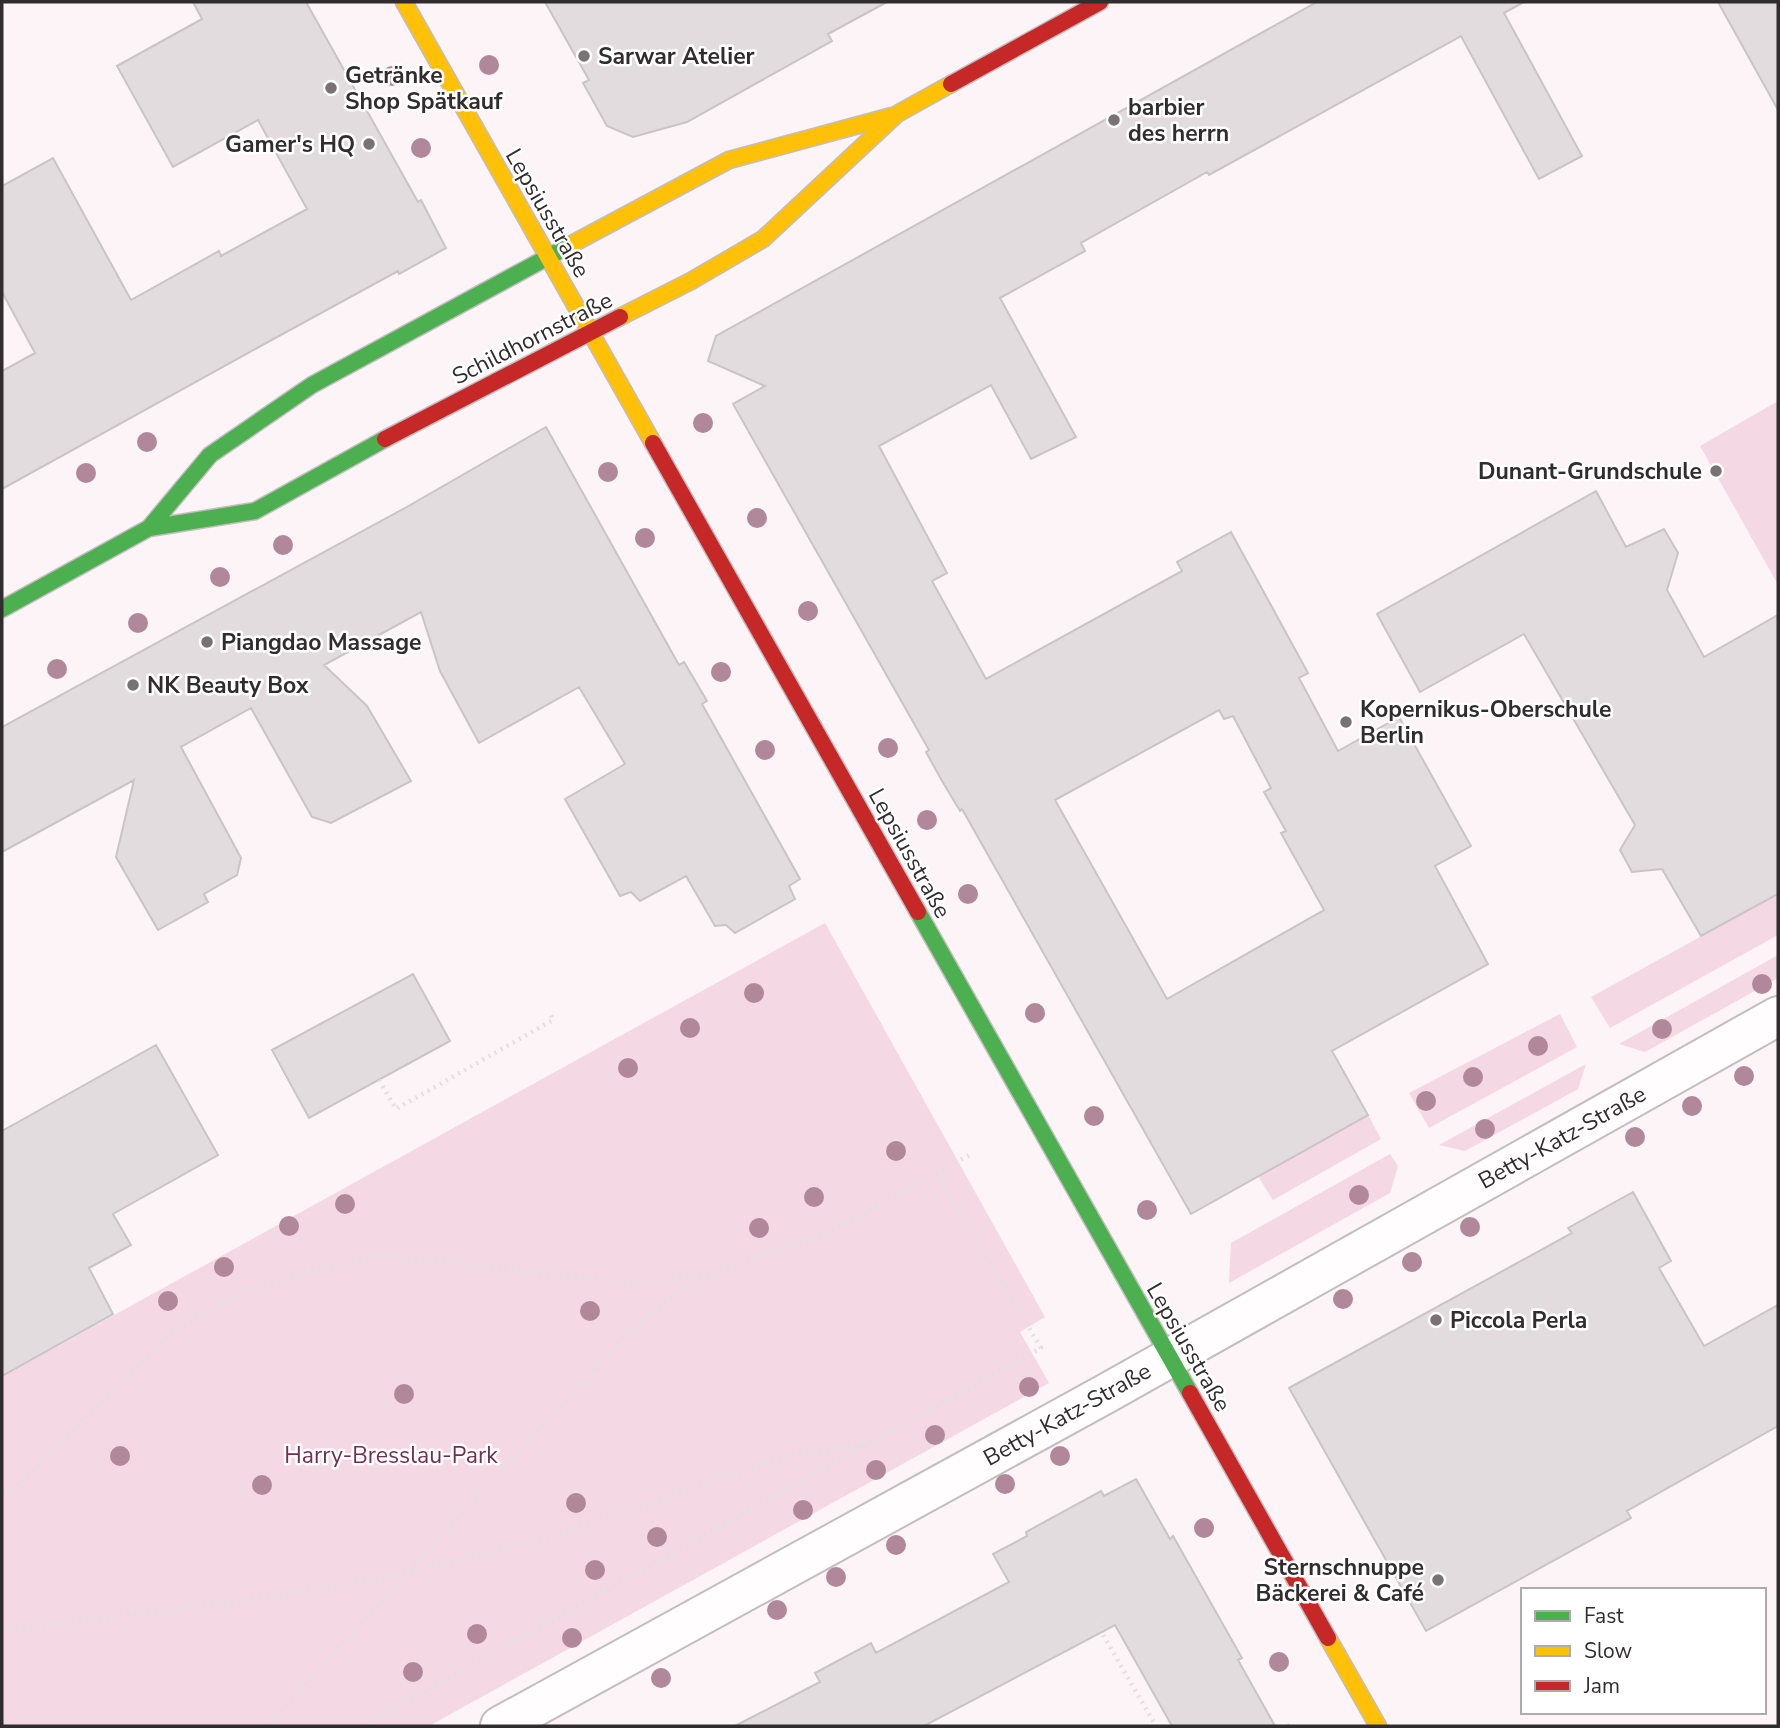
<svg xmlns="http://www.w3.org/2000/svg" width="1780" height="1728" viewBox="0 0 1780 1728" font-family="'Nunito Sans',sans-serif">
<rect width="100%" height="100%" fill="#fcf4f6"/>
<path fill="#f4d8e3" d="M1778 401V583H1777L1700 446Z
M1778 894V935L1610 1028 1591 997Z
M825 923 1045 1317 1020 1332 1049 1383 429 1726H2V1377Z
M1778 955V978L1645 1052 1619 1044Z
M1560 1014 1577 1047 1429 1128 1409 1093Z
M1586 1064 1578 1089 1465 1151 1439 1145Z
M1368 1115 1381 1139 1273 1200 1258 1176Z
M1390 1154 1398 1166 1390 1193 1229 1283 1231 1243Z"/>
<path fill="#e2dcde" stroke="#cac4c6" stroke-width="2" fill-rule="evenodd" d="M193 2H306L418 202 421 200 446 248 399 274 398 271 268 342 2 489V371L35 353 2 292V186L53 158 131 300 219 251 221 256 307 209 258 120 173 167 117 66 202 19Z
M545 2H887L828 34 832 41 687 122 633 137 607 126 583 83 589 80Z
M1317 2H1524L1504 13 1582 156 1539 179 1461 36 1209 175 1207 172 1081 243 1085 251 1000 298 1076 437 1031 459 991 385 879 446 947 573 932 581 986 679 1182 571 1177 562 1231 532 1308 673 1299 678 1338 751 1399 717 1471 846 1435 866 1488 964 1332 1051 1368 1115 1191 1214 962 809 960 811 942 781 926 752 929 750 733 404 765 386 708 361 716 336ZM1219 710 1224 719 1233 716 1271 788 1264 792 1286 831 1281 833 1324 910 1167 999 1055 800Z
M1718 2H1778V110Z
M546 427 679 665 684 662 707 701 702 704 800 879 789 886 795 899 735 933 726 925 715 926 686 876 640 901 631 892 620 896 565 799 625 764 579 687 479 743 440 671 421 612 324 665 367 706 411 781 331 823 312 817 251 708 181 747 241 858 237 875 204 894 208 902 158 930 116 857 134 780 2 852V727L405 508Z
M1596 491 1626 547 1664 529 1678 553 1667 590 1704 657 1778 615V894L1701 936 1662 869 1632 872 1620 850 1635 825 1524 634 1420 692 1377 614Z
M413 974 450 1041 309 1118 272 1050Z
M156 1045 218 1155 113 1214 131 1245 89 1268 113 1314 2 1376V1131Z
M1633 1192 1671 1261 1659 1268 1704 1346 1778 1305V1426L1627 1511 1631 1518 1426 1631 1289 1388 1572 1233 1568 1228Z
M1136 1479 1170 1539 1173 1536 1242 1658 1238 1660 1275 1726H1172L1115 1625 924 1726H735L820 1682 815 1673 871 1643 876 1653 1009 1582 993 1554 1027 1536 1026 1532 1101 1491 1104 1496Z"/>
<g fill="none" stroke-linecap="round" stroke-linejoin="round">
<defs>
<path id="street" d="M500 1726 1107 1393 1778 1016"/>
<path id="fast" d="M149 528 210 455 312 385 572 244
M2 609 149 528 255 511 385 439
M918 912 1190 1393"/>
<path id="slow" d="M404 2 653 443
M572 244 729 160 892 116
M620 317 691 281 763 239 897 114 951 84
M1328 1638 1378 1726"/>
<path id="jam" d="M951 84 1100 2
M385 439 620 317
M653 443 918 912
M1190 1393 1328 1638"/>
</defs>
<use href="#street" stroke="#c3bdbf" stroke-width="42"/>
<use href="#fast" stroke="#c3bdbf" stroke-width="19"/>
<use href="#slow" stroke="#c3bdbf" stroke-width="19"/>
<use href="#jam" stroke="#c3bdbf" stroke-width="19"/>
<path stroke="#e2e0e1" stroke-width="4.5" stroke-dasharray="2 5" stroke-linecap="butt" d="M379 1080 396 1109 553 1020 549 1011
M2 1500 174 1331 244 1291 309 1271 382 1256 450 1262 536 1273 635 1282 709 1275 826 1233 873 1209 973 1153
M1096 1623 1156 1726
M2 1631 266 1597 411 1572 559 1534 789 1456 864 1445
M267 1726 626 1335 664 1302 708 1275
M362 1726 1041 1348 937 1175
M1288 1726 1294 1723"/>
<use href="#street" stroke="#fffdfe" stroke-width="38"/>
<use href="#fast" stroke="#4caf50" stroke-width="16"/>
<use href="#slow" stroke="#ffc107" stroke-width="16"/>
<use href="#jam" stroke="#c62828" stroke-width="16"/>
</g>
<g fill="#b1889a">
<circle cx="489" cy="65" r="10"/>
<circle cx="392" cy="76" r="10"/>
<circle cx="421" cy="148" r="10"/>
<circle cx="703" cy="423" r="10"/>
<circle cx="147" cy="442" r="10"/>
<circle cx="608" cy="472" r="10"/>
<circle cx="86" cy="473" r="10"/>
<circle cx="757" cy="518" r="10"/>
<circle cx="645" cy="538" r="10"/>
<circle cx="283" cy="545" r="10"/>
<circle cx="220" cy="577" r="10"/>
<circle cx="808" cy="611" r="10"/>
<circle cx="138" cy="623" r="10"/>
<circle cx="57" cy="669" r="10"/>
<circle cx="721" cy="672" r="10"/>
<circle cx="888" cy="748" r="10"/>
<circle cx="765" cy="750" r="10"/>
<circle cx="927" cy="820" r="10"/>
<circle cx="968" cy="894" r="10"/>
<circle cx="1762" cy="984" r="10"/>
<circle cx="754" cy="993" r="10"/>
<circle cx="1035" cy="1013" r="10"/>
<circle cx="690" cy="1028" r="10"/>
<circle cx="1662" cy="1029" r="10"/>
<circle cx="1538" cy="1046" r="10"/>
<circle cx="628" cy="1068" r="10"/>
<circle cx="1744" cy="1076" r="10"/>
<circle cx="1473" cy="1077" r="10"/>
<circle cx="1426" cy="1101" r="10"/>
<circle cx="1692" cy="1106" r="10"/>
<circle cx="1094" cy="1116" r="10"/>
<circle cx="1485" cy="1129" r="10"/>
<circle cx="1635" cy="1137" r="10"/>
<circle cx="896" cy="1151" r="10"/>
<circle cx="1359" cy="1195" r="10"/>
<circle cx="814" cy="1197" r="10"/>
<circle cx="345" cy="1204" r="10"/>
<circle cx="1147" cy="1210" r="10"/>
<circle cx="289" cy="1226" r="10"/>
<circle cx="1470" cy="1227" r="10"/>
<circle cx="759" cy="1228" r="10"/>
<circle cx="1412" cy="1262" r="10"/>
<circle cx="224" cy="1267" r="10"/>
<circle cx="1343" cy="1299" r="10"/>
<circle cx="168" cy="1301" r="10"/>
<circle cx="590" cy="1311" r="10"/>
<circle cx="1029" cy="1387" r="10"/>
<circle cx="404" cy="1394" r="10"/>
<circle cx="935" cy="1435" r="10"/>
<circle cx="120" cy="1456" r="10"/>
<circle cx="1060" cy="1456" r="10"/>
<circle cx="876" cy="1470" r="10"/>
<circle cx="1005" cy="1484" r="10"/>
<circle cx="262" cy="1485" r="10"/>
<circle cx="576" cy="1503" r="10"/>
<circle cx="803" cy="1510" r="10"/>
<circle cx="1204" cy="1528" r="10"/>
<circle cx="657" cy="1537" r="10"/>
<circle cx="896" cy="1545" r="10"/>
<circle cx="595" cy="1570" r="10"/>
<circle cx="836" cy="1577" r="10"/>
<circle cx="777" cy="1610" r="10"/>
<circle cx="477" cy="1634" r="10"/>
<circle cx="572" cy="1638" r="10"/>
<circle cx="1279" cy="1662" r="10"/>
<circle cx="413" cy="1672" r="10"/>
<circle cx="661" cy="1678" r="10"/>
</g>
<g fill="#787274" stroke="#fff" stroke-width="2.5">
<circle cx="584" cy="56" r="7"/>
<circle cx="331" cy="88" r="7"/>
<circle cx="1114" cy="120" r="7"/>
<circle cx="369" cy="144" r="7"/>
<circle cx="1716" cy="471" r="7"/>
<circle cx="207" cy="642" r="7"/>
<circle cx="133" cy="685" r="7"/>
<circle cx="1346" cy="722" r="7"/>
<circle cx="1436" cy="1320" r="7"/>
<circle cx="1438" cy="1580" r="7"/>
</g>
<g text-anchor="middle" stroke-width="5" stroke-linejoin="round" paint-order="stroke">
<g font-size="23" font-weight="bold" fill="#312c2e" stroke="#fff" text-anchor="start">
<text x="598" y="64">Sarwar Atelier</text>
<text x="345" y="83">Getränke<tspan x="345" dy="26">Shop Spätkauf</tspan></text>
<text x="1128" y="115">barbier<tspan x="1128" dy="26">des herrn</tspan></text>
<text x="355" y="152" text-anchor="end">Gamer's HQ</text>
<text x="1702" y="479" text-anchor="end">Dunant-Grundschule</text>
<text x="221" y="650">Piangdao Massage</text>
<text x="147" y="693">NK Beauty Box</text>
<text x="1360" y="717">Kopernikus-Oberschule<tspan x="1360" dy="26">Berlin</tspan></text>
<text x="1450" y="1328">Piccola Perla</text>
<text x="1424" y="1575" text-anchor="end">Sternschnuppe<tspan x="1424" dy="26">Bäckerei &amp; Café</tspan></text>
</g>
<g font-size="23" fill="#312c2e" stroke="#fff">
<text transform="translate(548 213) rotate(60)" y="8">Lepsiusstraße</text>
<text transform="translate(532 338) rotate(-27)" y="8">Schildhornstraße</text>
<text transform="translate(910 853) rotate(61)" y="8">Lepsiusstraße</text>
<text transform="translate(1562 1137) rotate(-29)" y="8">Betty-Katz-Straße</text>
<text transform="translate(1189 1347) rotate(60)" y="8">Lepsiusstraße</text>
<text transform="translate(1067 1414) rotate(-29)" y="8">Betty-Katz-Straße</text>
</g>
<g font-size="23" fill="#732f4f" stroke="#fff">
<text x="391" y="1463">Harry-Bresslau-Park</text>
</g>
</g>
<rect width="1780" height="1728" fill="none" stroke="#312c2e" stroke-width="7"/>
<rect x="1521" y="1588" width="245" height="126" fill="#ffffff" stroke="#adabab" stroke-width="2"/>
<rect x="1535" y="1611" width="35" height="10" fill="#4caf50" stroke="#adabab" stroke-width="2"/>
<text x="1584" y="1623" font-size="21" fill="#312c2e">Fast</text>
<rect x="1535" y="1646" width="35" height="10" fill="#ffc107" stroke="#adabab" stroke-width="2"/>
<text x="1584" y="1658" font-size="21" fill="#312c2e">Slow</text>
<rect x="1535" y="1681" width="35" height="10" fill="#c62828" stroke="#adabab" stroke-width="2"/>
<text x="1584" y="1693" font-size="21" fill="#312c2e">Jam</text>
</svg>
